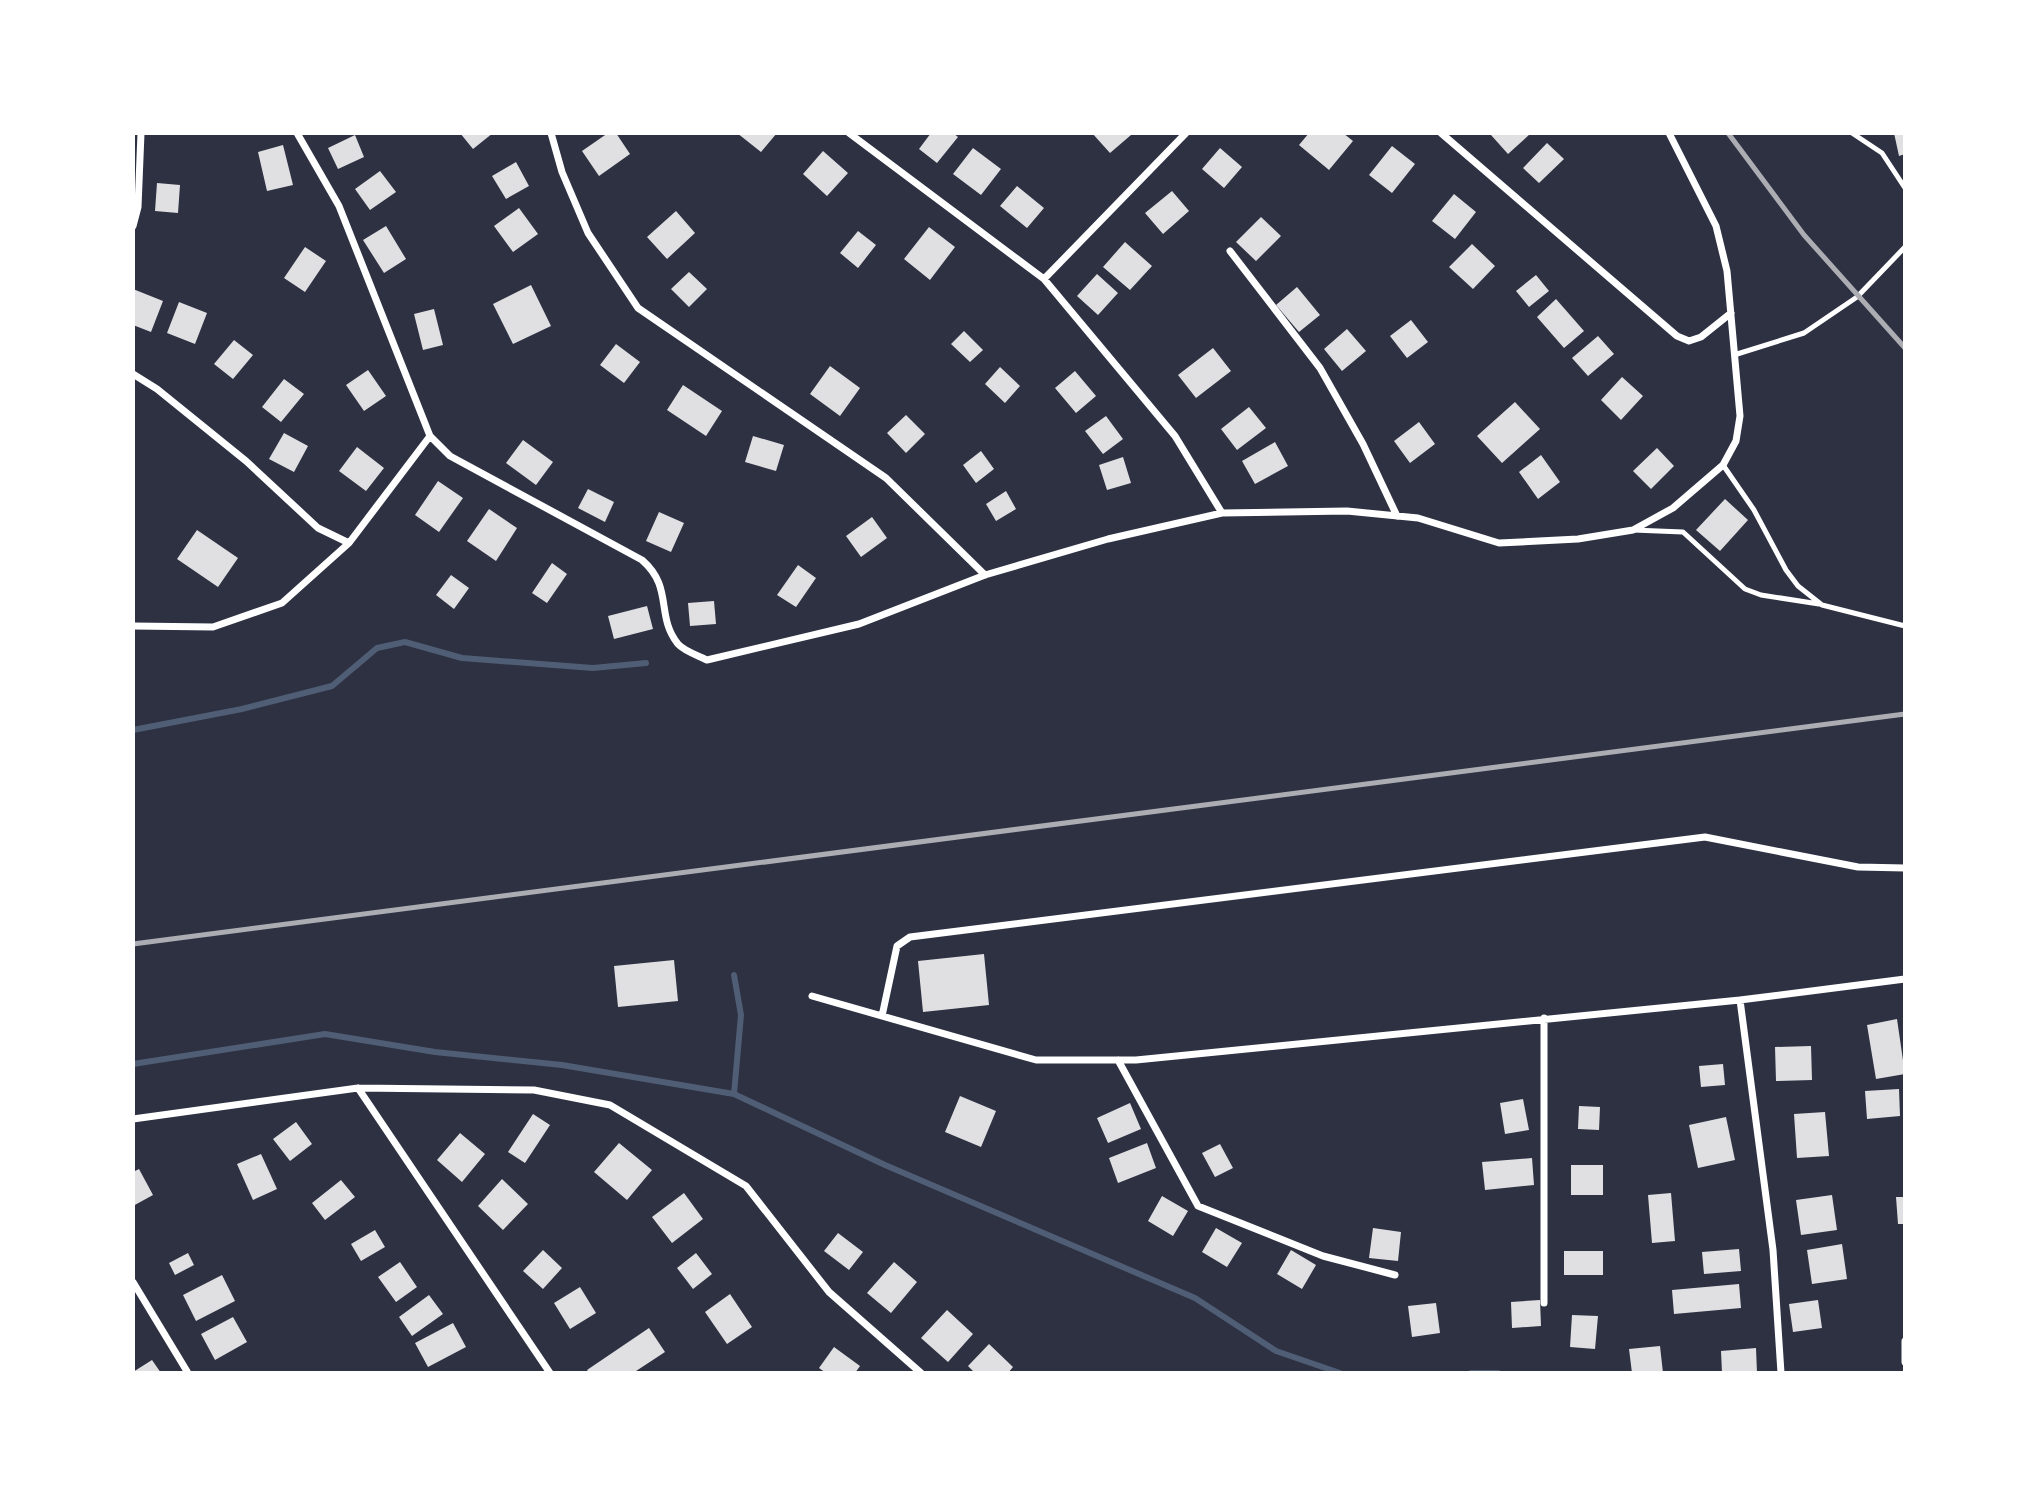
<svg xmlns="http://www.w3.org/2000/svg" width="2038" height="1506" viewBox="0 0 2038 1506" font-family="Mulish,sans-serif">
<rect width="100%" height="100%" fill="#2d3142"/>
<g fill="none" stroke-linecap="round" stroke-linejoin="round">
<path stroke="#4f5d75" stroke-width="6" d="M133 730 242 709 332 686 377 648 405 642 462 658 593 668 646 663
M734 975 741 1015 734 1094
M133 1064 325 1034 435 1052 562 1065 734 1094 885 1165 1195 1298 1276 1351 1340 1373
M1471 1373H1498"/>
</g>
<path fill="#e0e0e3" d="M460 133H493L473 149Z
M608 133H616L630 154 599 176 582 151Z
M737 133H777L761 152Z
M931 133H953L958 137 937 163 919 149Z
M1092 133H1129L1131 135 1110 153Z
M1309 133H1343L1353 141 1329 170 1299 145Z
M1493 133H1529L1530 134 1508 154 1491 135Z
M1894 133H1905V154L1899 156Z
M355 135 364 157 338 169 328 148Z
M1547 143 1564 159 1539 183 1523 168Z
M283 145 293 185 267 191 258 152Z
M1392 146 1415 164 1392 193 1369 175Z
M973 148 1001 169 981 195 953 174Z
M1220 148 1242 167 1224 188 1202 169Z
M823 151 848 173 827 196 803 174Z
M516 162 529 186 506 199 492 176Z
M380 171 396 192 370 210 355 189Z
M157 183 180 185 178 213 155 211Z
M1017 186 1044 208 1027 228 1000 206Z
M1172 191 1189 211 1163 234 1145 213Z
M1454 194 1476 212 1455 239 1432 221Z
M519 208 538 234 513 252 494 226Z
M676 211 695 233 667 259 647 237Z
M1261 217 1281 236 1256 261 1236 242Z
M386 226 406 259 384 273 363 240Z
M929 227 955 247 930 280 904 259Z
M858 231 876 245 858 268 840 253Z
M1125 242 1152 266 1130 290 1103 267Z
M1472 244 1495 266 1473 289 1449 267Z
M305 247 326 261 305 292 284 278Z
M689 272 707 289 689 307 671 289Z
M1097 274 1118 293 1098 315 1077 296Z
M1536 275 1549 291 1529 307 1516 291Z
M531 285 551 326 513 344 493 304Z
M1297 287 1320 315 1299 332 1276 305Z
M133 289 163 301 151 332 133 325Z
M1556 299 1584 331 1564 348 1537 317Z
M179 302 207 313 195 344 167 333Z
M434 309 443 345 423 350 414 314Z
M1411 320 1428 342 1407 358 1390 336Z
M1347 329 1366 351 1342 371 1324 349Z
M964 331 983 350 970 362 951 344Z
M1598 336 1614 354 1588 376 1572 358Z
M234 340 253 355 233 379 214 364Z
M616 344 640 362 624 383 600 365Z
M1213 348 1231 371 1196 398 1178 375Z
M830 366 860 388 840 416 810 394Z
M1000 367 1020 386 1005 403 985 384Z
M368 370 386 396 364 411 346 385Z
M1075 371 1096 396 1076 413 1055 388Z
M1622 377 1643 396 1621 420 1601 400Z
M284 379 304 394 281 422 262 407Z
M683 385 722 411 706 436 667 410Z
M1515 402 1540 429 1502 463 1477 436Z
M1249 407 1266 428 1237 450 1221 429Z
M906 415 925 434 906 453 887 433Z
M1106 416 1123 439 1103 454 1085 431Z
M1419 422 1435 444 1410 463 1394 441Z
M284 433 308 446 294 472 269 459Z
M753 436 784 445 776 471 745 462Z
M523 440 553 462 536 485 506 463Z
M1275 442 1288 466 1255 484 1242 461Z
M357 447 384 468 366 491 339 471Z
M1657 448 1674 466 1651 489 1633 471Z
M981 451 994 469 976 483 963 465Z
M1541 455 1560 482 1538 499 1519 472Z
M1123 457 1131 483 1107 490 1099 465Z
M438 481 463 498 439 532 415 515Z
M588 489 614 502 605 522 578 508Z
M1006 491 1016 509 996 521 986 504Z
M1725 499 1748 520 1720 551 1696 530Z
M489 509 517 528 496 561 467 541Z
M659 512 684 523 671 552 646 541Z
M872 517 887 538 861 557 846 536Z
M197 530 238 558 218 587 177 559Z
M552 563 567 574 547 603 532 593Z
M798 565 816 578 796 607 777 595Z
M451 575 469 588 454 609 436 595Z
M714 601 716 624 690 626 688 603Z
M647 606 653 629 614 639 608 616Z
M984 954 989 1005 923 1012 918 961Z
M674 960 678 1001 618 1007 614 966Z
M1897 1019 1905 1074 1876 1079 1867 1025Z
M1811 1046 1812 1080 1776 1081 1775 1047Z
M1723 1064 1725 1085 1701 1087 1699 1066Z
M1899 1089 1900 1116 1867 1119 1865 1091Z
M960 1096 996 1111 981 1147 945 1132Z
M1523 1099 1529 1130 1505 1134 1500 1103Z
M1130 1103 1141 1129 1108 1143 1097 1118Z
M1579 1106 1600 1107 1599 1130 1578 1129Z
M1825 1112 1829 1156 1797 1158 1794 1114Z
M533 1114 550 1125 525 1163 508 1152Z
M1726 1117 1735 1160 1698 1168 1689 1125Z
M296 1122 312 1144 290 1161 273 1139Z
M460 1133 485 1154 462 1182 437 1160Z
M619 1143 652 1170 627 1200 594 1172Z
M1147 1143 1156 1168 1118 1183 1109 1158Z
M1220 1144 1233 1168 1215 1177 1202 1153Z
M261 1154 277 1189 253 1200 237 1164Z
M1532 1158 1534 1185 1485 1190 1482 1162Z
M1571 1165H1603V1195H1571Z
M139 1169 153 1195 133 1206V1172Z
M502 1179 528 1204 503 1230 478 1206Z
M341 1180 355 1197 325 1220 312 1203Z
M684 1193 703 1219 672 1243 652 1217Z
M1671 1193 1675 1241 1652 1243 1648 1195Z
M1832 1195 1837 1230 1801 1235 1796 1200Z
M1162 1196 1188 1211 1173 1236 1148 1221Z
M1896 1197H1905V1224H1898Z
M1216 1228 1242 1243 1227 1267 1202 1252Z
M1373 1228 1401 1232 1398 1261 1369 1258Z
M375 1230 385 1247 361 1261 351 1244Z
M838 1233 863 1252 849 1270 824 1251Z
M1842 1244 1847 1279 1812 1284 1807 1250Z
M1739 1249 1741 1271 1704 1274 1702 1252Z
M543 1250 562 1268 543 1289 523 1271Z
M1291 1250 1316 1265 1302 1289 1277 1274Z
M1564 1251H1603V1275H1564Z
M188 1253 194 1265 175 1275 169 1263Z
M696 1253 712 1274 693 1289 677 1268Z
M400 1262 417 1287 396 1302 378 1277Z
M894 1262 917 1282 891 1313 867 1293Z
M222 1275 235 1301 196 1321 183 1295Z
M1739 1284 1741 1308 1674 1314 1672 1290Z
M580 1287 596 1313 570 1329 554 1303Z
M730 1294 752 1327 727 1344 705 1312Z
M429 1295 443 1314 412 1336 399 1317Z
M1540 1300 1541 1326 1512 1328 1511 1302Z
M1818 1300 1822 1328 1793 1332 1789 1304Z
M1436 1303 1440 1333 1412 1337 1408 1306Z
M947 1310 973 1334 948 1362 921 1338Z
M1572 1315 1598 1316 1595 1349 1570 1347Z
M233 1317 247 1342 215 1360 201 1334Z
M453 1323 466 1347 428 1367 415 1343Z
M649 1328 665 1352 633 1373H589L587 1370Z
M989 1344 1013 1367 1008 1373H975L968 1366Z
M1660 1346 1663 1373H1632L1629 1349Z
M834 1347 860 1366 855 1373H826L819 1368Z
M1756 1348 1757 1373H1722L1721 1351Z
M152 1360 161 1373H133V1372Z"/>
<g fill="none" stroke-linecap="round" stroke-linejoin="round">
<path stroke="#fff" stroke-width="5" d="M1852 133 1882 153 1905 188
M1734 355 1804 333 1857 297 1905 247
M1723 465 1754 510 1786 570 1798 586 1822 605 1905 626
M1633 530 1683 532 1745 589 1761 595 1819 604"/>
<path stroke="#fff" stroke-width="7" d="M297 133 339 206 430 436 450 456 642 560C674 588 655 615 678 644 684 651 699 656 707 660L859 624 985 575 1108 539 1222 513 1347 511 1418 518 1499 543 1578 539 1633 530 1673 508 1723 465 1736 441 1740 416 1727 271 1716 226 1669 133
M551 133 562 172 588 233 638 308 886 478 985 575
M849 133 1044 279 1175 436 1222 513
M1441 133 1677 336 1689 341 1701 337 1731 313
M133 226 138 207 141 133
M1230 251 1320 368 1363 444 1397 516
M1044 279 1186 133
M133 374 157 389 246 461 318 528 349 543 430 436
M133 626 213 627 282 603 349 543
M812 996 1036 1060H1136L1740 1000 1905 979
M1740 1000 1773 1250 1781 1373
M882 1016 897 946 910 937 1705 837 1858 867 1905 868
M1118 1060 1198 1206 1323 1256 1395 1275
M358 1088 550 1373
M133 1119 358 1088 534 1090 610 1105 746 1186 829 1292 921 1373
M133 1282 188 1373
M1544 1303V1018
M1905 1341V1362"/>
<path stroke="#abadb3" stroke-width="5" d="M1728 133 1804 235 1905 348
M133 944 1905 714"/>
</g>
<rect width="2038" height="1506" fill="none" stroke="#ffffff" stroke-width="270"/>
</svg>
